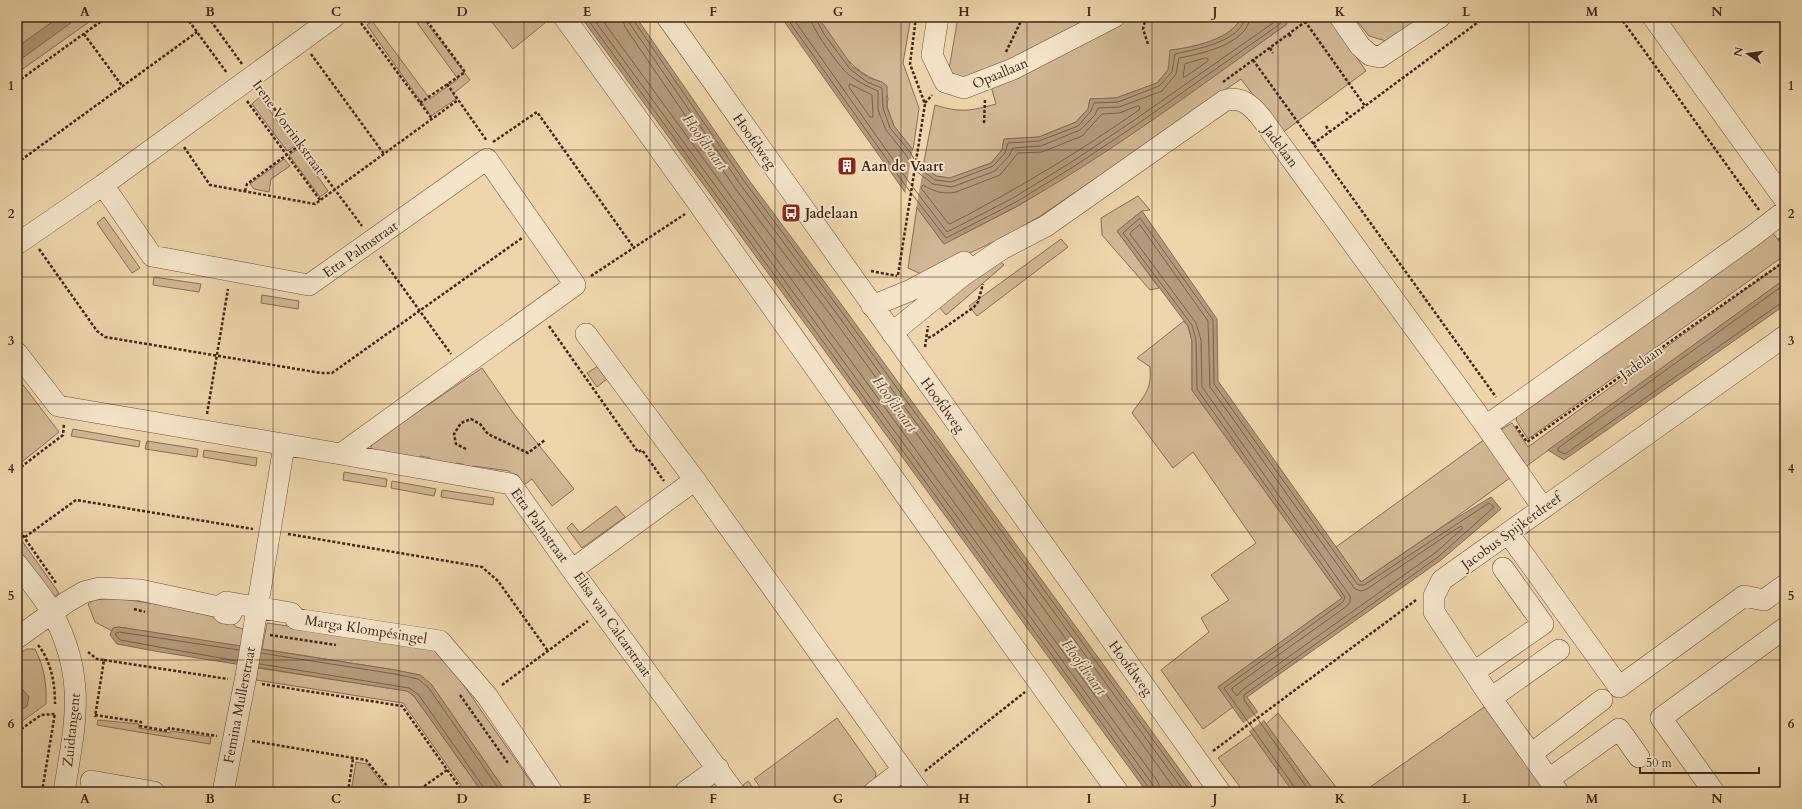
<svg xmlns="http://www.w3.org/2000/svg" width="1802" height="809" viewBox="0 0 1802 809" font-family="Cardo,serif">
<rect width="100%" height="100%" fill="#eed5ab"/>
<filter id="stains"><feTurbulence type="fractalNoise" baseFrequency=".005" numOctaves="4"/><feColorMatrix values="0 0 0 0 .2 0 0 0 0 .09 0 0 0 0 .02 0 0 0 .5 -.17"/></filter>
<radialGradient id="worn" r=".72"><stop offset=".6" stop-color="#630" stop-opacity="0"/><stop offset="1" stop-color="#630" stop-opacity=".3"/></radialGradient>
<path fill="#d1b793" stroke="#896e58" d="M28 17H96L17 73V25Z
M413 17H422L470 80 453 94 456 99 431 116 367 25 372 21 430 99 458 79Z
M488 17H550L551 18 513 49Z
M818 17H911L903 63 919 108 913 150 894 126 887 107 888 98 882 82C851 73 835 44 818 17Z
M958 17H1099L969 82 948 75Z
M1129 17H1241C1234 39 1191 48 1171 50L1168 70 1157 83 1116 98 1090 99 1088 109 1076 122 1039 137 1004 139 1002 150 991 163 950 178 936 176 923 166 935 105C961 113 970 111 996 104L991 86 1110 29Z
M1282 17H1329L1366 71 1282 133 1241 79 1042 215 1006 236 936 269 921 274 908 268 917 207 944 244 1018 206 1075 170 1139 129 1287 24Z
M1354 17H1423L1386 41 1369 36Z
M260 97 295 146 287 151 252 104Z
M298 149 328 191 320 197 289 155Z
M284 159 290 166 271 179 269 192 254 189 250 184Z
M1138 196 1150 210 1142 211 1117 231 1159 288 1150 290 1102 235 1101 218Z
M104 217 140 268 132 273 97 223Z
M1773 233 1785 250V255L1528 439 1516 420 1518 414Z
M1061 239 1068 247 977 316 969 306Z
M998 260 1004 265 946 315 939 307Z
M1785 261V279L1445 525 1361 582 1336 547 1485 439 1512 423 1528 447Z
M154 277 201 284 199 292 153 285Z
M262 295 299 301 298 309 261 303Z
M1184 321 1188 326 1192 341V390L1342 598 1218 687 1233 707 1203 729 1161 670 1209 632 1201 618 1229 600 1211 575 1256 543 1193 452 1173 468 1132 413C1144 395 1152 391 1150 367L1137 358Z
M598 366 607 379 597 387 587 373Z
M482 368 514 414 574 489 552 506 532 479 524 485 509 471 473 466 468 469C461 461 457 463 448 465 444 466 439 464 435 464L430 458 421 456 415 460 370 452 372 443Z
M17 377 59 432 17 466Z
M73 429 140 441 139 447 71 436Z
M147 441 198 449 197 457 145 449Z
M204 450 257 458 256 466 203 457Z
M344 472 387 479 386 487 343 480Z
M392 481 436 489 434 496 391 488Z
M442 490 494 498 493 505 441 497Z
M616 506 625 517 582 548 567 528 572 523 580 533Z
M17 534 59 593 54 597 17 547Z
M116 598 169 606 232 621 236 627 248 630 243 647 119 627 113 628 112 631 95 622 88 604 94 600Z
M267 623 433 647 451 667 538 792H506L431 684 420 675 395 670 262 649Z
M27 649H35C44 667 47 684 46 704L17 725V713L27 706 19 685 17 687V652L20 653Z
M258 668 407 691 414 696 482 792H466L403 703 256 680Z
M1487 705 1549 792H1363Z
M1278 713 1340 792H1315L1266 724Z
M837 718 876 773 875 779 857 792H764L754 779Z
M98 720 139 724V728L170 733 171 731 211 737 210 744 97 725Z
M1252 734 1293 792H1244L1218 758Z
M356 762 367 764 384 786 377 792H351Z
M748 781 756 792H748L743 785Z"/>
<path fill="#b39a7a" stroke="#856c54" d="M59 17H79L17 62V47Z
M581 17H636L748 179 844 308 1196 792H1147Z
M781 17H818L852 66 869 78 882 82 887 86V107L894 126 913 150 923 166 936 176 950 178 991 163 1002 150 1004 139 1039 137 1076 122 1088 109 1090 99 1116 98 1157 83 1168 70 1170 50C1191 48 1234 39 1241 17H1282L1287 24C1200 86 1110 154 1017 206 993 219 969 231 944 244L902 188Z
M1142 211 1217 319 1218 381 1361 582 1445 525 1491 497 1501 509 1441 560 1247 697 1315 792H1293L1218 687 1342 598 1192 390V341L1188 326 1117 231Z
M1785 279V305L1564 460 1548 450Z
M119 627 395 670 420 675 431 684 506 792H482L414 696 407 691 160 652 117 644 110 635 113 628Z
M19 685 29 697 27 706 17 713V687Z"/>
<path fill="#eed5ab" d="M913 148 924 164 916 209 905 195Z
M1259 712 1265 719 1248 732 1242 724Z"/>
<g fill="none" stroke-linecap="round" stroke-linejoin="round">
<path stroke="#7a604b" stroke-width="1" d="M586 17 1149 788 1150 792
M592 17 1153 785 1155 792
M600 17 1158 782 1161 792
M622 17 625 27 735 188 832 317 1177 792
M628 17 630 24 740 184 837 314 1185 792
M633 17 634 21 744 181 841 311 1191 792
M786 17 905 185 946 238 1016 202 1073 167 1136 125 1280 24 1279 17
M792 17 909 182 947 232 1013 198 1070 163 1133 121 1273 23 1274 17
M810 17C810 26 840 68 848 74 858 82 867 86 878 91V110L886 130 906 155 916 171 933 184 952 187 995 171 1009 156 1013 148 1041 146 1080 130 1095 115 1098 108 1119 107 1162 91 1176 74 1179 58C1200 54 1248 44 1250 17
M815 17 824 34 850 69 867 82 882 88 883 108 890 128 910 152 919 168 935 180 951 182 993 166 1005 153 1008 143 1039 141 1078 126 1091 111 1094 103 1118 102 1159 86 1172 72 1175 54C1193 50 1242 42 1245 17
M1206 58 1208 59V61L1185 77H1183L1185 64Z
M850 84 872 95 873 117H870L849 87Z
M1138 106 1140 107 1139 110C1079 152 1016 190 950 224L948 223 921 188 923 185C932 191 945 195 956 192L1000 175 1018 153 1042 152 1082 136 1102 114 1119 113Z
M1140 225 1208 321 1210 387 1355 589 1361 591 1367 589 1450 533 1461 526 1463 528 1435 553 1242 690 1237 696 1232 690V688L1347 606 1350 602V596L1202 387 1201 340 1196 323 1130 234 1131 232Z
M1785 284 1558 448V451L1565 454 1781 303 1785 302
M261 653 395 674 418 679 428 687 501 792
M237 661 120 640 115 634 119 632 239 650
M260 664 409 688 418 694 484 788 485 792
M1296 792 1295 788 1224 688 1343 602 1345 597 1197 389 1196 340 1192 325 1123 233 1140 218 1213 320 1214 384 1358 585H1364L1489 503 1494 507 1438 557 1244 695V700L1310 792"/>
<defs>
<path id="minor" d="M564 17C751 273 931 535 1118 792
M667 17 1220 792
M938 17 932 55 945 82 964 88 1013 69 1114 17
M1340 17 1360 46 1370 55 1380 57 1440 17
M1653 17 1785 200
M17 244 103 185 334 17
M872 306 909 291 964 262
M892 333 962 276 1002 249 1046 226 1224 101C1250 92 1264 123 1278 141L1486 426 1754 235 1785 211
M586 334 695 480 919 792
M17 353 58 406 341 454 575 285 487 159 309 285 152 256 103 185
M1486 426 1543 508
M341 454 511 484 572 570
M695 480 572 570 734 792
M1508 533 1619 687 1744 596 1764 600 1785 585
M17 564C29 580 43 596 53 614 87 679 75 724 64 792
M219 607 226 602 291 613 296 619 440 641 487 696 552 792
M17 638 67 602 84 592 100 588 140 590 219 607 224 613 231 614
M1474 672 1543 624 1503 568
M1491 698 1559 650
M1531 754 1602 700
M1549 779 1619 729 1639 757
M91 781 154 792
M223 792 246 676 284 446
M685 792 718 768
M874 792 903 770
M1558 792 1491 698 1434 612V596L1442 580 1785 336
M1714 792 1661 718 1785 628"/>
</defs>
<use href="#minor" stroke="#6c5240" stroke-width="22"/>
<path stroke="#41261c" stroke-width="2.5" stroke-dasharray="3 2" stroke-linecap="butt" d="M186 17 227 73
M208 17 242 64
M1146 17 1143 29 1148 44
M1302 17 1365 106 1485 17
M1620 17 1759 210
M361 23 432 119
M84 34 123 87
M1289 34 1292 38
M1270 48 1273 53
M1006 52 1023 17
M311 54 384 154
M1253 60 1496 397
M17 82 107 17
M1223 82 1305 22
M447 84 487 141
M262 92 362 226
M247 101 320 200
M420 103 465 72 424 17
M925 103 932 95
M1346 112 1350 117
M984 123 985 100
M1326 126 1329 131
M493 142 537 112 634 248
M1313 144 1365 106
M184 147 210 185 315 204 458 100
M17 163 197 32
M245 191 247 184 300 145
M1779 238 1785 246
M39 249 97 331 105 337 321 373H332L522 238
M380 256 451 354
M871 271 897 276
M898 275 925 104 910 64 916 17
M591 276 685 214
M549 326 638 452 642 450 664 481
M928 338 934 335 974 307 978 302 983 284
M925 347 928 326
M207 414 228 289
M1516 426 1527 442 1785 261
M466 449 456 444 454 434 461 423 471 419 480 424 488 434 528 453 545 440
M17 470 63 435 64 424
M17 527 56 583
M288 534 482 567 498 581 548 651
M25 537 76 500 253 529
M17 609 20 596
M134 609 145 612
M270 635 336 645
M38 645C51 661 55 683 55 704
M88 652 97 659 104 660 95 717
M104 660 228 679
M262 684 402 706 463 792
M502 685 588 621
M460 695 508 763
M95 715 141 722 140 726 168 731 169 728 217 736
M17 732 41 715 55 714
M252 741 366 760 392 792
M1213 751 1416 600
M925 771 1025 692
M42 792 55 713
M348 792 353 758
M416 792 447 770"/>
<use href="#minor" stroke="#f4e4c8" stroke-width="21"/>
</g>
<path fill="none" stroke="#41261c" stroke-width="1" stroke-opacity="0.55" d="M148 17V792M273 17V792M399 17V792M524 17V792M650 17V792M775 17V792M901 17V792M1027 17V792M1152 17V792M1278 17V792M1403 17V792M1529 17V792M1654 17V792M17 150H1785M17 277H1785M17 404H1785M17 532H1785M17 660H1785"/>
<defs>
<symbol id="building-square" viewBox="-11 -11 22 22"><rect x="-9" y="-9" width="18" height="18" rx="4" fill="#8f2418" stroke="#f4e4c8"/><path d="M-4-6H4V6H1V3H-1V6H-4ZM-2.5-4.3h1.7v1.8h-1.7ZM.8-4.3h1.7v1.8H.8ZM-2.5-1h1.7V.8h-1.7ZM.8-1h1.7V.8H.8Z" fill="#fff"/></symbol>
<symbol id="bus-square" viewBox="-11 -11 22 22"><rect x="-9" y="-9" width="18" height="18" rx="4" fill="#8f2418" stroke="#f4e4c8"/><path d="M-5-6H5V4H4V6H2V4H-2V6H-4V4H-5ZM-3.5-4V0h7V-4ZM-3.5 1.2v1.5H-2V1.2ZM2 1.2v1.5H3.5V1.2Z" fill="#fff"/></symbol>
</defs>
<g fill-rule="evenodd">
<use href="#building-square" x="836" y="155" width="22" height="22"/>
<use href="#bus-square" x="780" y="202" width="22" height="22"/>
</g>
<g text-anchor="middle" stroke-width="3.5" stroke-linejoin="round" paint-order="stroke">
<g font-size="14" fill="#41261c" stroke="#f4e4c8">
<text transform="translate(1000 73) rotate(-23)" y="5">Opaallaan</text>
<text transform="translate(289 127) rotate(54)" y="5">Irene Vorrinkstraat</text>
<text transform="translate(755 141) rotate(55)" y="5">Hoofdweg</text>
<text transform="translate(1281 146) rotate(53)" y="5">Jadelaan</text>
<text transform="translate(360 249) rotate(-35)" y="5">Etta Palmstraat</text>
<text transform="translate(1641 362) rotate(-35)" y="5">Jadelaan</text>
<text transform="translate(943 405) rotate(54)" y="5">Hoofdweg</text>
<text transform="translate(540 525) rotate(54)" y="5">Etta Palmstraat</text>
<text transform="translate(1511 531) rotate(-36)" y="5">Jacobus Spijkerdreef</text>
<text transform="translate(613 624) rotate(55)" y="5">Elisa van Calcarstraat</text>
<text transform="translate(366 629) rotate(9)" y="5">Marga Klompésingel</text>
<text transform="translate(1131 668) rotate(54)" y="5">Hoofdweg</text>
<text transform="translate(239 705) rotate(-79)" y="5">Femina Mullerstraat</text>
<text transform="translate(71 730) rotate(-84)" y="5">Zuidtangent</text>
</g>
<g font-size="14" font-weight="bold" fill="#41261c" stroke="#f4e4c8" text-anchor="start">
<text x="861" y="171">Aan de Vaart</text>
<text x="805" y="218">Jadelaan</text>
</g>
<g font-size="15" font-style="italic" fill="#634938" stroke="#f4e4c8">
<text transform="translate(705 142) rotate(54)" y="5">Hoofdvaart</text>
<text transform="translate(895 404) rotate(54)" y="5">Hoofdvaart</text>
<text transform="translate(1084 667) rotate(54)" y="5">Hoofdvaart</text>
</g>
</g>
<rect width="1802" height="809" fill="none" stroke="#eed5ab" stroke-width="44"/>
<g transform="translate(1748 54) rotate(283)" stroke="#f4e4c8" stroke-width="3" paint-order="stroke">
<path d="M0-3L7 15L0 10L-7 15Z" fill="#41261c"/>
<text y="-6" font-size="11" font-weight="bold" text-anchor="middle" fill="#41261c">N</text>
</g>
<path d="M1640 767v6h119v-6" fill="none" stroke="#41261c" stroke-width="2"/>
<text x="1646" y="767" font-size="12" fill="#41261c" stroke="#f4e4c8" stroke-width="3" paint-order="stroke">50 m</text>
<rect x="22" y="22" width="1758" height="765" fill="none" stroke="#41261c" stroke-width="1.5"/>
<g font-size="13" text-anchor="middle" font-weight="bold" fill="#41261c">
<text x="85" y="16">A</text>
<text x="210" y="16">B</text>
<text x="336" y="16">C</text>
<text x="462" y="16">D</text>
<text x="587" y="16">E</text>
<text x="713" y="16">F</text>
<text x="838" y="16">G</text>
<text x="964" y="16">H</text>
<text x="1089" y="16">I</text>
<text x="1215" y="16">J</text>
<text x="1340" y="16">K</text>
<text x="1466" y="16">L</text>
<text x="1592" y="16">M</text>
<text x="1717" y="16">N</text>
<text x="11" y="90">1</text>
<text x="1791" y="90">1</text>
<text x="11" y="218">2</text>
<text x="1791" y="218">2</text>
<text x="11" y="345">3</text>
<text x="1791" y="345">3</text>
<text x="11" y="473">4</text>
<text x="1791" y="473">4</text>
<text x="11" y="600">5</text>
<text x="1791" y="600">5</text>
<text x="11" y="728">6</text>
<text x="1791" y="728">6</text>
<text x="85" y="803">A</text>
<text x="210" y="803">B</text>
<text x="336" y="803">C</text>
<text x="462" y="803">D</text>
<text x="587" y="803">E</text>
<text x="713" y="803">F</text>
<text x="838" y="803">G</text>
<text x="964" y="803">H</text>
<text x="1089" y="803">I</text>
<text x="1215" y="803">J</text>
<text x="1340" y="803">K</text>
<text x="1466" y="803">L</text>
<text x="1592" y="803">M</text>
<text x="1717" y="803">N</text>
</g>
<rect width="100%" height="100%" filter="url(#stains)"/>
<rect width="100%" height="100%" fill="url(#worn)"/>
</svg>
